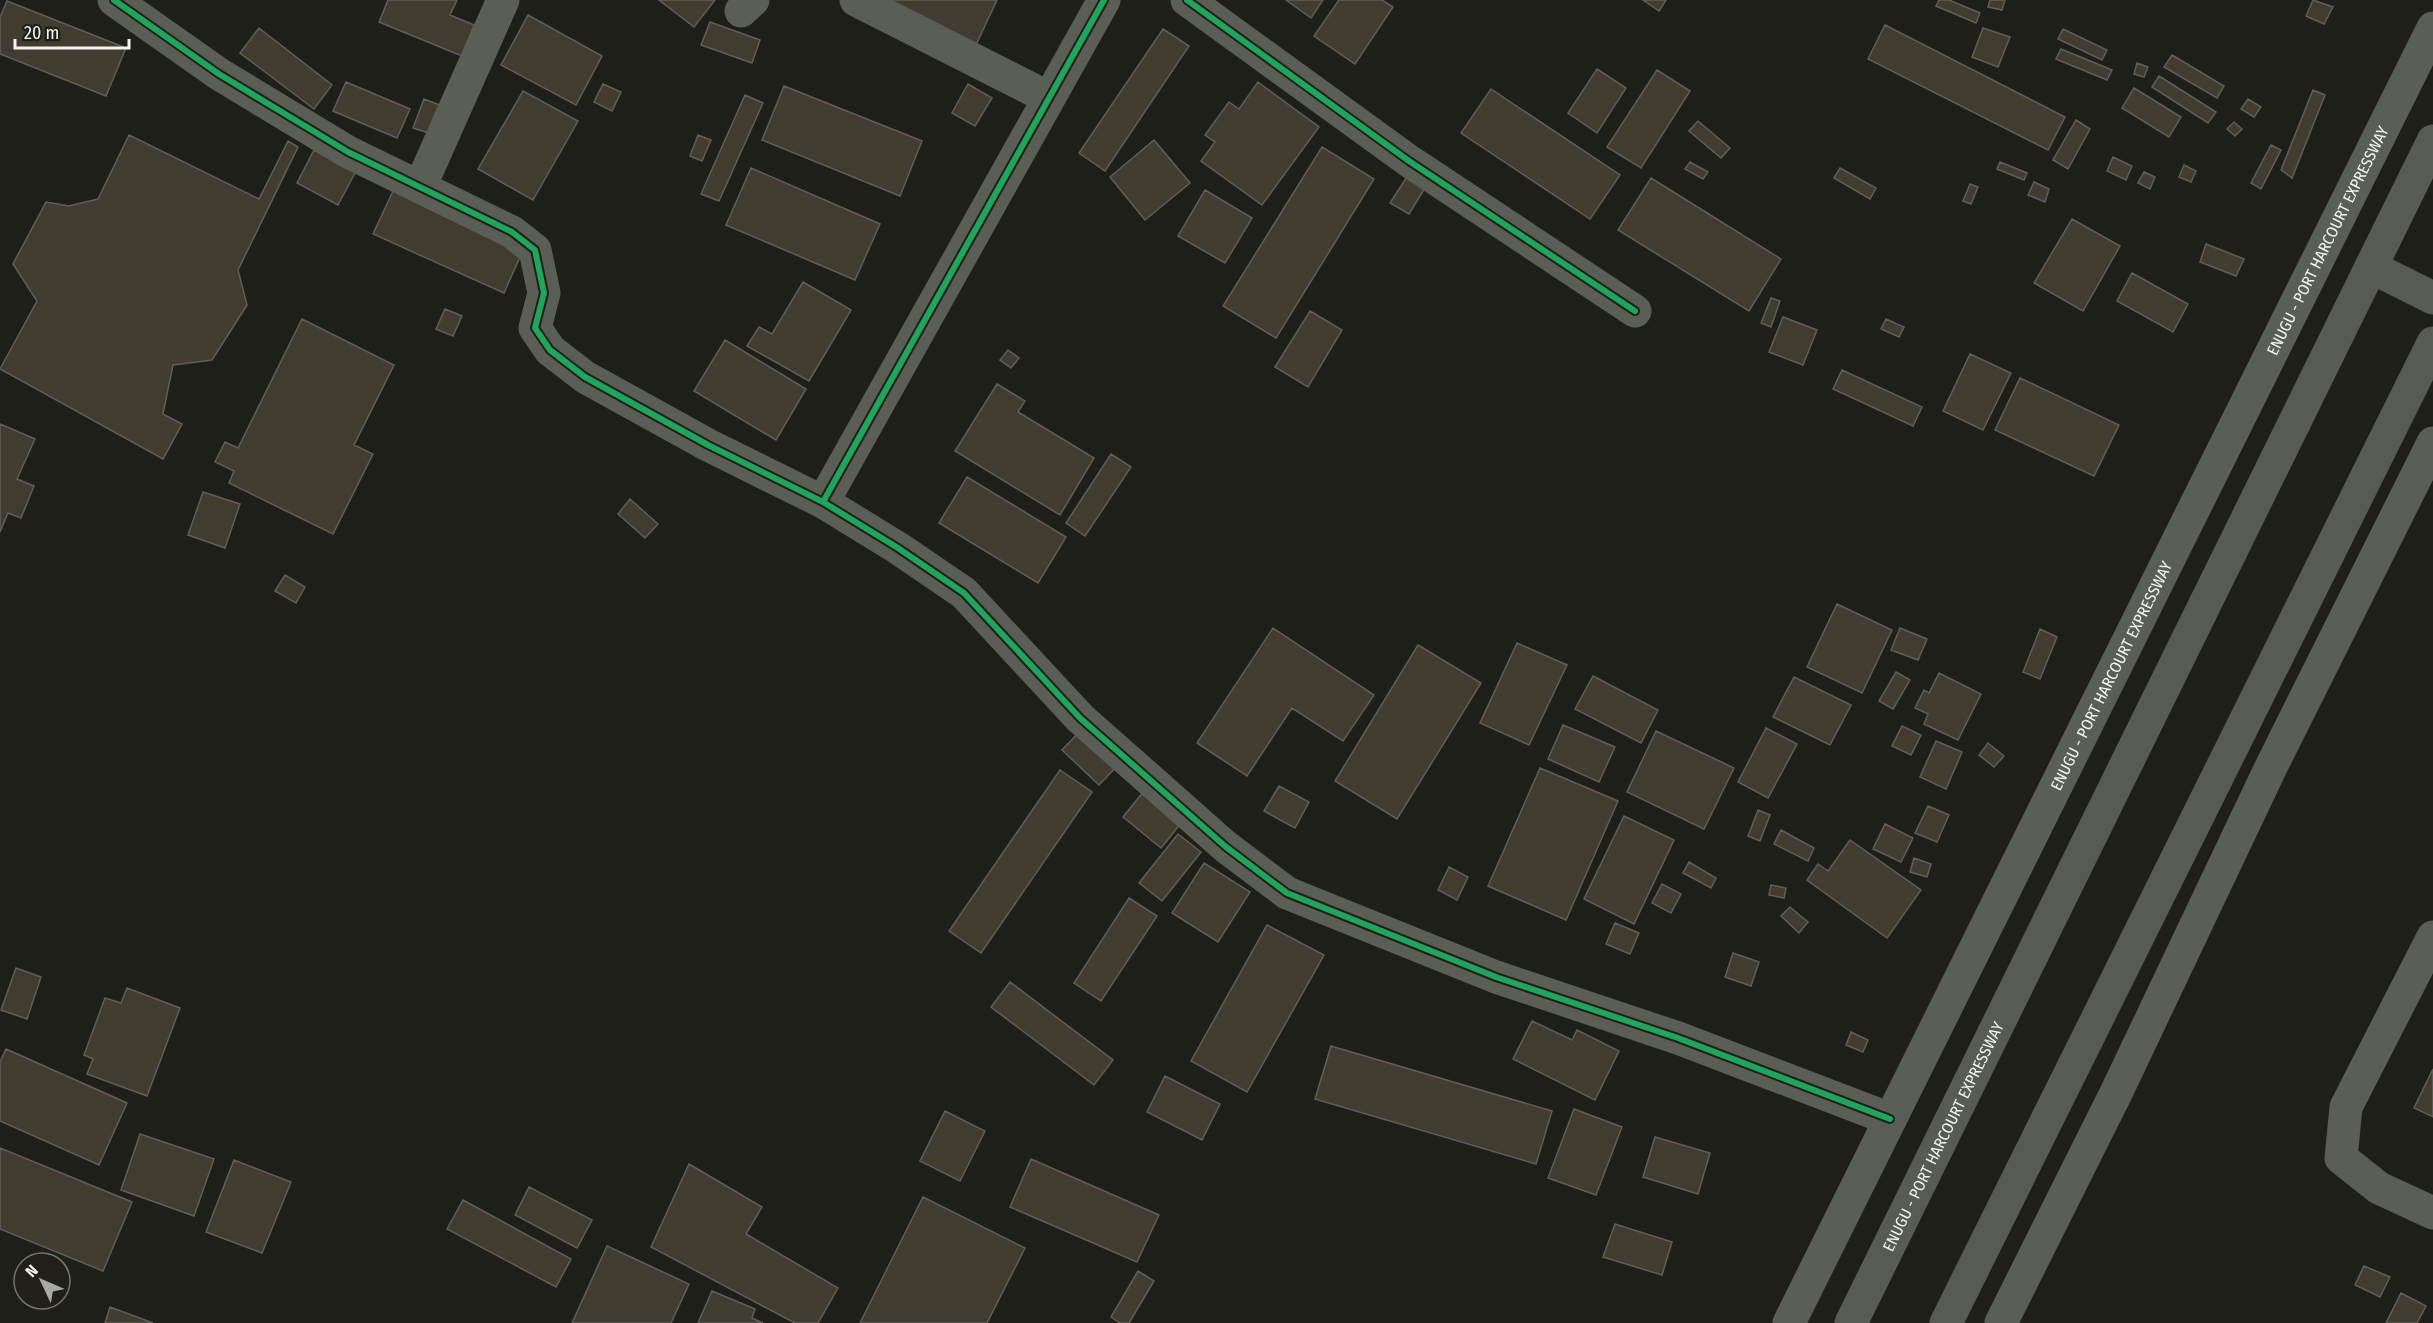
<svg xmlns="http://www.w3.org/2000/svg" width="2433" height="1323" viewBox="0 0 2433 1323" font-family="'Fira Sans Condensed',sans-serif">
<rect width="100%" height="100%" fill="#1f1f1a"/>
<path fill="#403c30" stroke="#5f5e5a" stroke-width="1.5" d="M388 0H457L450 15 474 25 462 56 379 22Z
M659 0H715L694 27Z
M882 0H997L976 45Z
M1286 0H1323L1311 18Z
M1339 0H1382L1393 7 1355 64 1314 36Z
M1643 0H1666L1659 11Z
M1939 0H1949L1980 13 1976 23 1936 6Z
M1990 0H2005L2002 10 1988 7Z
M2313 0 2333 7 2324 24 2306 16Z
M7 1 126 48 106 96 0 54V17Z
M528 15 602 56 576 105 501 65Z
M710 22 760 40 752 63 701 45Z
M1885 25 2065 117 2048 150 1868 59Z
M259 28 332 85 314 109 240 53Z
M1983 28 2010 37 1998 67 1972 57Z
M1163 29 1189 46 1105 171 1079 153Z
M2063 29 2107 50 2102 60 2058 39Z
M2061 49 2112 70 2107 80 2056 59Z
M2172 55 2224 86 2217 98 2164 67Z
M2137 63 2148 67 2144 77 2134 74Z
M1597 69 1626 88 1597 133 1568 113Z
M1657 70 1690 91 1641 168 1607 147Z
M2159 76 2216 112 2208 123 2152 87Z
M346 82 410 109 397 138 333 111Z
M1258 82 1319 127 1262 205 1201 161 1215 142 1205 135 1229 102 1239 109Z
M603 84 621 92 612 111 594 102Z
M968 84 992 98 975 126 952 113Z
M784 86 922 141 900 196 762 140Z
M2134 88 2181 117 2169 137 2122 108Z
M1491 89 1620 175 1590 219 1461 133Z
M2313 90 2325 95 2292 178 2281 170Z
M523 91 578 121 533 200 478 169Z
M745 95 763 103 719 201 701 194Z
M424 99 445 107 435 135 413 128Z
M2248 99 2261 107 2254 117 2241 109Z
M2076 120 2090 129 2068 169 2053 160Z
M1698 121 1730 148 1721 158 1689 131Z
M2234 122 2242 129 2235 136 2227 129Z
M129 135 259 199 288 141 298 147 238 270 247 305 212 360 173 365 163 414 182 424 163 459 0 369 37 301 13 264 46 202 69 206 98 199Z
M698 135 711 140 702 161 690 156Z
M1154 140 1190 183 1145 220 1110 177Z
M2271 145 2281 150 2261 189 2251 183Z
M1322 147 1374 179 1276 338 1223 306Z
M314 150 356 171 338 205 297 183Z
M2113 157 2132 166 2126 180 2107 171Z
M1690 162 1708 172 1703 179 1685 169Z
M2000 162 2027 173 2024 180 1997 169Z
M2184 165 2196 171 2191 182 2179 177Z
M751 168 880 224 855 280 726 225Z
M1840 168 1876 188 1870 199 1834 178Z
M1410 172 1428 183 1409 214 1390 203Z
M2144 172 2155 177 2150 189 2138 183Z
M1651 178 1781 259 1749 311 1618 230Z
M2034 182 2049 189 2045 202 2028 195Z
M1970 184 1978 187 1971 204 1963 201Z
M394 189 524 248 504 293 373 234Z
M1205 190 1252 218 1225 263 1178 236Z
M2072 219 2120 246 2083 311 2034 283Z
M2206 244 2244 259 2236 276 2200 262Z
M2132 273 2188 304 2173 332 2117 301Z
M803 282 851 310 809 381 747 346 759 327 772 334Z
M1771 298 1780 301 1771 327 1761 323Z
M445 309 462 316 453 336 436 329Z
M1310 311 1342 330 1308 387 1275 367Z
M1783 317 1817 330 1803 365 1769 352Z
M302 319 394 365 354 445 373 454 333 534 229 483 234 471 215 462 225 442 238 448Z
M1886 319 1904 327 1899 337 1881 329Z
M725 340 806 389 776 440 694 391Z
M1008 350 1019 358 1011 368 1000 360Z
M1970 354 2011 373 1983 430 1943 411Z
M1842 370 1922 407 1913 426 1833 389Z
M2020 378 2119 425 2094 476 1995 430Z
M997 384 1025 401 1018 412 1094 458 1060 515 955 451Z
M0 424 35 439 17 479 34 486 21 518 8 513 0 532Z
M1111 454 1131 467 1085 536 1066 523Z
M967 477 1066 537 1038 583 939 523Z
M203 492 240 504 225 548 188 535Z
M630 499 658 524 645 538 618 514Z
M285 575 305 587 296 603 275 591Z
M1837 604 1892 630 1862 693 1807 667Z
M1273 628 1374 695 1343 741 1292 708 1247 776 1197 743Z
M1900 628 1927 639 1918 660 1891 650Z
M2040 629 2057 637 2040 679 2023 672Z
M1517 643 1567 665 1529 745 1480 723Z
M1418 645 1481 683 1397 819 1335 781Z
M1896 672 1910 680 1893 709 1879 701Z
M1939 673 1981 694 1958 740 1924 724 1928 714 1915 708 1924 690 1929 693Z
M1593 676 1658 710 1641 743 1575 709Z
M1794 677 1851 705 1830 745 1773 717Z
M1563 725 1615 747 1599 782 1548 759Z
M1085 726 1121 762 1099 785 1062 750Z
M1902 726 1921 735 1911 755 1892 746Z
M1766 728 1797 744 1768 798 1738 782Z
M1656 731 1734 768 1704 829 1627 792Z
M1936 741 1962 752 1946 789 1920 777Z
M1988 743 2004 756 1994 767 1979 755Z
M1540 768 1618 801 1566 920 1488 886Z
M1060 770 1092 792 981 953 949 931Z
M1279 786 1309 802 1295 828 1264 811Z
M1144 791 1182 822 1161 848 1123 817Z
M1928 806 1949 815 1937 842 1915 833Z
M1758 810 1770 815 1760 841 1748 836Z
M1624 816 1674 840 1634 924 1584 899Z
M1885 824 1913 838 1901 862 1873 849Z
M1781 830 1814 848 1808 861 1774 844Z
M1178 834 1201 852 1162 901 1139 883Z
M1850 840 1921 890 1887 938 1807 880 1818 864 1828 871Z
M1914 858 1931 864 1927 877 1910 872Z
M1689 862 1716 878 1711 888 1683 873Z
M1204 863 1250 892 1218 942 1172 913Z
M1449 867 1468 877 1457 900 1438 890Z
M1662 884 1681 894 1671 913 1652 903Z
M1771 885 1786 888 1784 898 1769 895Z
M1129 898 1157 916 1101 1001 1074 983Z
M1790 907 1808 922 1799 933 1781 916Z
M1615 923 1639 933 1630 954 1606 944Z
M1267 925 1324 955 1247 1092 1191 1061Z
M1733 953 1759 962 1751 986 1725 977Z
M16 968 41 977 27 1019 1 1010Z
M1010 982 1113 1060 1094 1085 991 1007Z
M127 988 180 1008 147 1096 87 1074 93 1059 84 1055 105 998 121 1003Z
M1532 1021 1572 1040 1577 1030 1619 1051 1595 1100 1513 1059Z
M1851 1032 1868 1040 1863 1052 1846 1045Z
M1331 1046 1552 1111 1536 1164 1315 1099Z
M6 1049 127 1103 99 1165 0 1121V1062Z
M2433 1069V1117L2414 1108Z
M1165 1076 1220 1104 1202 1140 1147 1112Z
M1574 1109 1622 1127 1596 1195 1548 1178Z
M945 1111 985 1131 960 1181 920 1161Z
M140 1134 214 1159 194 1216 121 1190Z
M1655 1137 1710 1153 1698 1194 1643 1177Z
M0 1148 132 1202 103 1271 0 1229Z
M1031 1159 1159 1215 1137 1262 1010 1207Z
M234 1160 291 1182 262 1253 206 1232Z
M689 1164 762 1207 746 1234 838 1288 818 1323H795L651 1247Z
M529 1187 592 1220 577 1248 515 1215Z
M923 1197 1025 1248 987 1323H860Z
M463 1200 571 1259 556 1287 447 1229Z
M1615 1224 1672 1242 1662 1275 1603 1257Z
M607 1246 689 1284 671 1323H572Z
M2364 1266 2390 1277 2380 1297 2355 1285Z
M1138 1271 1154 1281 1129 1323H1120L1111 1317Z
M712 1291 755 1309 752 1318 763 1323H698Z
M2401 1293 2426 1306 2417 1323H2386Z
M110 1307 153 1323H105Z"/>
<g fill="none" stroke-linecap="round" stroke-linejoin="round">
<path stroke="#5a5e55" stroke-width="33" d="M114 0 219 74 348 152 512 232 535 250 544 293 535 328 550 350 585 377 708 445 823 502 898 548 964 593 1080 718 1226 847 1287 893 1496 977 1678 1038 1890 1119
M856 0 1049 98
M1187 0 1409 161 1635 311
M741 11 753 0
M420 187 503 0
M823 502 1104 0
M2433 937 2346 1107 2341 1158 2379 1188 2433 1213"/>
<g stroke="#5a5f55" stroke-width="33">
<path id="s1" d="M1789 1323 2433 28"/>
<path d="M2001 1323 2116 1093 2272 765 2433 443"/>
</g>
<g stroke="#575b51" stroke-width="33">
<path d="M2371 267 2433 298"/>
<path id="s2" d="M1851 1323 2433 141"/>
<path d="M1946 1323 2433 343"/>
</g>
<defs>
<path id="cycleway" d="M114 0 219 74 348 152 512 232 535 250 544 293 535 328 550 350 585 377 708 445 823 502 898 548 964 593 1080 718 1226 847 1287 893 1496 977 1678 1038 1890 1119
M1187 0 1409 161 1635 311
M823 502 1104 0"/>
</defs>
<use href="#cycleway" stroke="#202019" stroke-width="10"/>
<use href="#cycleway" stroke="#20a55d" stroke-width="6"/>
</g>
<g text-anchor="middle" stroke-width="4.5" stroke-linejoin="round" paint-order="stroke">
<g font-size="16" fill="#f4f4ef" stroke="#202019">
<text dy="6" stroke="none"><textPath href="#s1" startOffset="1209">ENUGU - PORT HARCOURT EXPRESSWAY</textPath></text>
<text dy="6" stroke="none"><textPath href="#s1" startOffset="723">ENUGU - PORT HARCOURT EXPRESSWAY</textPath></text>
<text dy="6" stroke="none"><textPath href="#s2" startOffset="208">ENUGU - PORT HARCOURT EXPRESSWAY</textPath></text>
</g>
</g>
<g transform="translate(42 1281) rotate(314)"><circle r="28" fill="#202019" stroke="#75756f" stroke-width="1.5"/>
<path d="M0-4.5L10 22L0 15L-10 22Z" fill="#a9a9a4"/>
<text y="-9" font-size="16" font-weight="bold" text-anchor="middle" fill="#f4f4ef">N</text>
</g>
<path d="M15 39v9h114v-9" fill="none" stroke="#f4f4ef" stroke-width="3"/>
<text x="24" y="39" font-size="18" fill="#f4f4ef" stroke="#202019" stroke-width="4.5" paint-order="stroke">20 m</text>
</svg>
